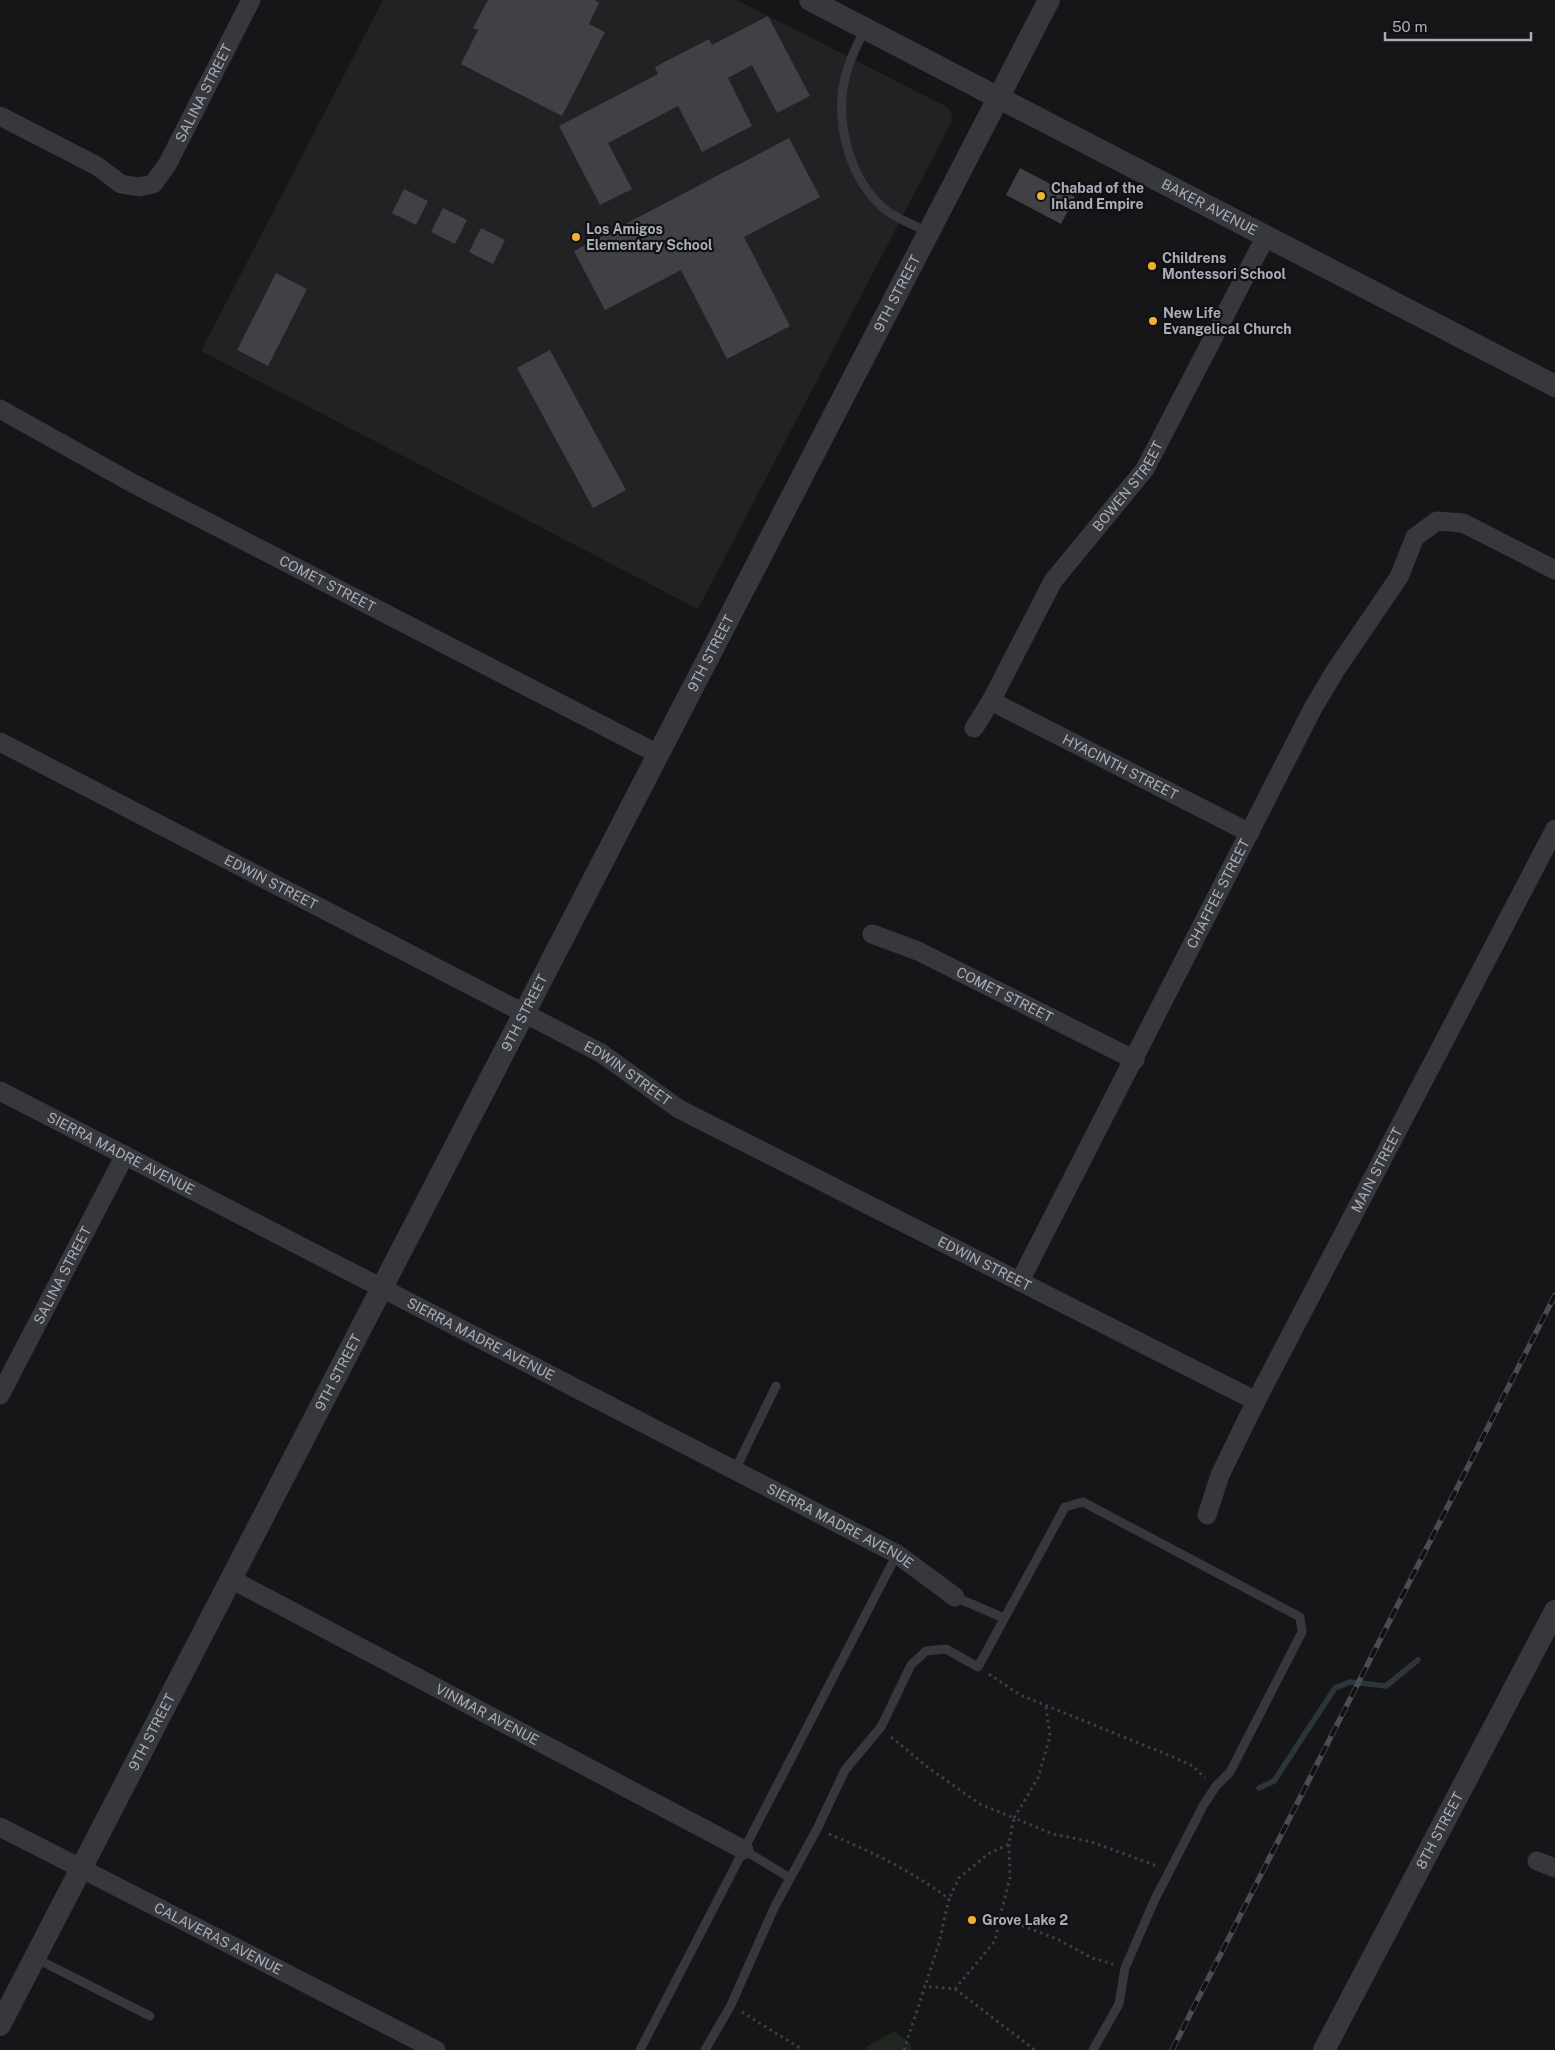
<svg xmlns="http://www.w3.org/2000/svg" width="1555" height="2050" viewBox="0 0 1555 2050" font-family="'Public Sans',sans-serif">
<rect width="100%" height="100%" fill="#161618"/>
<path fill="#222225" d="M383 0H737L947 107 952 115 951 123 698 609 201 351Z"/>
<path fill="#1e261f" d="M894 2031 911 2044V2050H865L866 2047Z"/>
<g fill="none" stroke-linecap="round" stroke-linejoin="round">
<path stroke="#2c353c" stroke-width="5.5" d="M1259 1788 1274 1781 1335 1688 1350 1682 1386 1686 1418 1660"/>
</g>
<path fill="#404145" d="M488 0H595L599 3 589 24 605 32 562 116 461 64 478 30 473 28Z
M768 16 810 96 777 113 752 65 728 78 752 126 702 152 678 106 608 143 632 189 600 205 559 126 658 74 655 67 709 39 712 45Z
M789 138 820 197 744 237 790 326 727 359 681 270 605 310 574 251Z
M1020 168 1075 197 1061 224 1006 195Z
M404 189 428 201 416 225 392 213Z
M443 208 467 220 455 244 431 232Z
M481 228 505 240 493 264 469 252Z
M276 273 307 289 268 366 237 350Z
M550 350 626 490 593 508 517 368Z"/>
<g fill="none" stroke-linecap="round" stroke-linejoin="round">
<path stroke="#3d3f44" stroke-width="3" stroke-dasharray="2.5 4" stroke-linecap="butt" d="M989 1674 1020 1695 1178 1759 1193 1766 1205 1778
M1046 1707 1050 1736 1038 1778 1014 1818 1053 1834 1092 1842 1157 1866
M891 1737 930 1769 980 1804 1014 1818 1009 1844 988 1854 959 1878 949 1899
M829 1834C872 1852 912 1871 949 1899L939 1943 925 1986
M1000 1917 1010 1878 1009 1844
M955 1989 995 1941 1000 1917 1057 1939 1092 1958 1113 1964
M742 2012 803 2050
M904 2050 925 1986 955 1989 1035 2050"/>
<path stroke="#37383d" stroke-width="9" d="M865 28C859 42 851 56 847 71 832 116 849 182 887 211 899 220 915 225 928 232
M735 1470 776 1386
M955 1597 1004 1618
M744 1850 790 1878
M35 1958 150 2016
M640 2050 897 1554
M705 2050 731 2005 775 1906 817 1829 845 1770 881 1727 911 1665 926 1651 946 1649 978 1667 1065 1507 1083 1502 1300 1617 1302 1632 1230 1772 1216 1786 1203 1806 1155 1899 1125 1968 1119 2004 1093 2050"/>
<g stroke="#37383d" stroke-width="19">
<path id="s1" d="M0 116 97 166 121 184 139 187 153 184 167 165 251 0"/>
<path id="s2" d="M0 409 134 484 658 754"/>
<path id="s3" d="M991 701 1250 833"/>
<path id="s4" d="M974 728 991 701 1053 581 1145 469 1266 236"/>
<path id="s5" d="M0 742 601 1053 679 1109 1256 1401"/>
<path id="s6" d="M872 934 918 951 1135 1060"/>
<path id="s7" d="M0 1091 897 1554 955 1597"/>
<path id="s8" d="M1020 1281 1313 708 1335 671 1399 577 1415 537 1437 521 1463 523 1555 570"/>
<path id="s9" d="M0 1395 125 1155"/>
<path id="s10" d="M1207 1515 1220 1475 1256 1401 1555 829"/>
<path id="s11" d="M231 1579 744 1850"/>
<path id="s12" d="M0 1827 436 2050"/>
<path d="M1537 1861 1555 1868"/>
</g>
<g stroke="#37383d" stroke-width="22">
<path id="s13" d="M810 0 1555 386"/>
<path id="s14" d="M0 2025 1049 0"/>
<path id="s15" d="M1324 2050 1555 1611"/>
</g>
<defs>
<path id="rail" d="M1172 2050 1555 1295"/>
</defs>
<use href="#rail" stroke="#4a4c52" stroke-width="5.5"/>
<use href="#rail" stroke="#111113" stroke-width="4" stroke-dasharray="11" stroke-linecap="butt"/>
</g>
<g fill="#f2b134" stroke="#111113" stroke-width="2">
<circle cx="1041" cy="196" r="5"/>
<circle cx="576" cy="237" r="5"/>
<circle cx="1152" cy="266" r="5"/>
<circle cx="1153" cy="321" r="5"/>
<circle cx="972" cy="1920" r="5"/>
</g>
<g text-anchor="middle" stroke-width="4.5" stroke-linejoin="round" paint-order="stroke">
<g font-size="14" fill="#a8adb8" stroke="#111113">
<text dy="5" stroke="none"><textPath href="#s1" startOffset="276">SALINA STREET</textPath></text>
<text dy="5" stroke="none"><textPath href="#s13" startOffset="450">BAKER AVENUE</textPath></text>
<text dy="5" stroke="none"><textPath href="#s14" startOffset="1950">9TH STREET</textPath></text>
<text dy="5" stroke="none"><textPath href="#s4" startOffset="288">BOWEN STREET</textPath></text>
<text dy="5" stroke="none"><textPath href="#s2" startOffset="371">COMET STREET</textPath></text>
<text dy="5" stroke="none"><textPath href="#s14" startOffset="1545">9TH STREET</textPath></text>
<text dy="5" stroke="none"><textPath href="#s3" startOffset="145">HYACINTH STREET</textPath></text>
<text dy="5" stroke="none"><textPath href="#s5" startOffset="305">EDWIN STREET</textPath></text>
<text dy="5" stroke="none"><textPath href="#s8" startOffset="435">CHAFFEE STREET</textPath></text>
<text dy="5" stroke="none"><textPath href="#s6" startOffset="146">COMET STREET</textPath></text>
<text dy="5" stroke="none"><textPath href="#s14" startOffset="1140">9TH STREET</textPath></text>
<text dy="5" stroke="none"><textPath href="#s5" startOffset="710">EDWIN STREET</textPath></text>
<text dy="5" stroke="none"><textPath href="#s7" startOffset="136">SIERRA MADRE AVENUE</textPath></text>
<text dy="5" stroke="none"><textPath href="#s10" startOffset="385">MAIN STREET</textPath></text>
<text dy="5" stroke="none"><textPath href="#s5" startOffset="1115">EDWIN STREET</textPath></text>
<text dy="5" stroke="none"><textPath href="#s9" startOffset="135">SALINA STREET</textPath></text>
<text dy="5" stroke="none"><textPath href="#s7" startOffset="541">SIERRA MADRE AVENUE</textPath></text>
<text dy="5" stroke="none"><textPath href="#s14" startOffset="735">9TH STREET</textPath></text>
<text dy="5" stroke="none"><textPath href="#s7" startOffset="946">SIERRA MADRE AVENUE</textPath></text>
<text dy="5" stroke="none"><textPath href="#s11" startOffset="290">VINMAR AVENUE</textPath></text>
<text dy="5" stroke="none"><textPath href="#s14" startOffset="330">9TH STREET</textPath></text>
<text dy="5" stroke="none"><textPath href="#s15" startOffset="248">8TH STREET</textPath></text>
<text dy="5" stroke="none"><textPath href="#s12" startOffset="245">CALAVERAS AVENUE</textPath></text>
</g>
<g font-size="14" font-weight="bold" fill="#a8adb8" stroke="#111113" text-anchor="start">
<text x="1051" y="193">Chabad of the<tspan x="1051" dy="16">Inland Empire</tspan></text>
<text x="586" y="234">Los Amigos<tspan x="586" dy="16">Elementary School</tspan></text>
<text x="1162" y="263">Childrens<tspan x="1162" dy="16">Montessori School</tspan></text>
<text x="1163" y="318">New Life<tspan x="1163" dy="16">Evangelical Church</tspan></text>
<text x="982" y="1925">Grove Lake 2</text>
</g>
</g>
<path d="M1385 32v8h146v-8" fill="none" stroke="#a8adb8" stroke-width="2.5"/>
<text x="1392" y="32" font-size="15" fill="#a8adb8" stroke="#111113" stroke-width="4" paint-order="stroke">50 m</text>
</svg>
